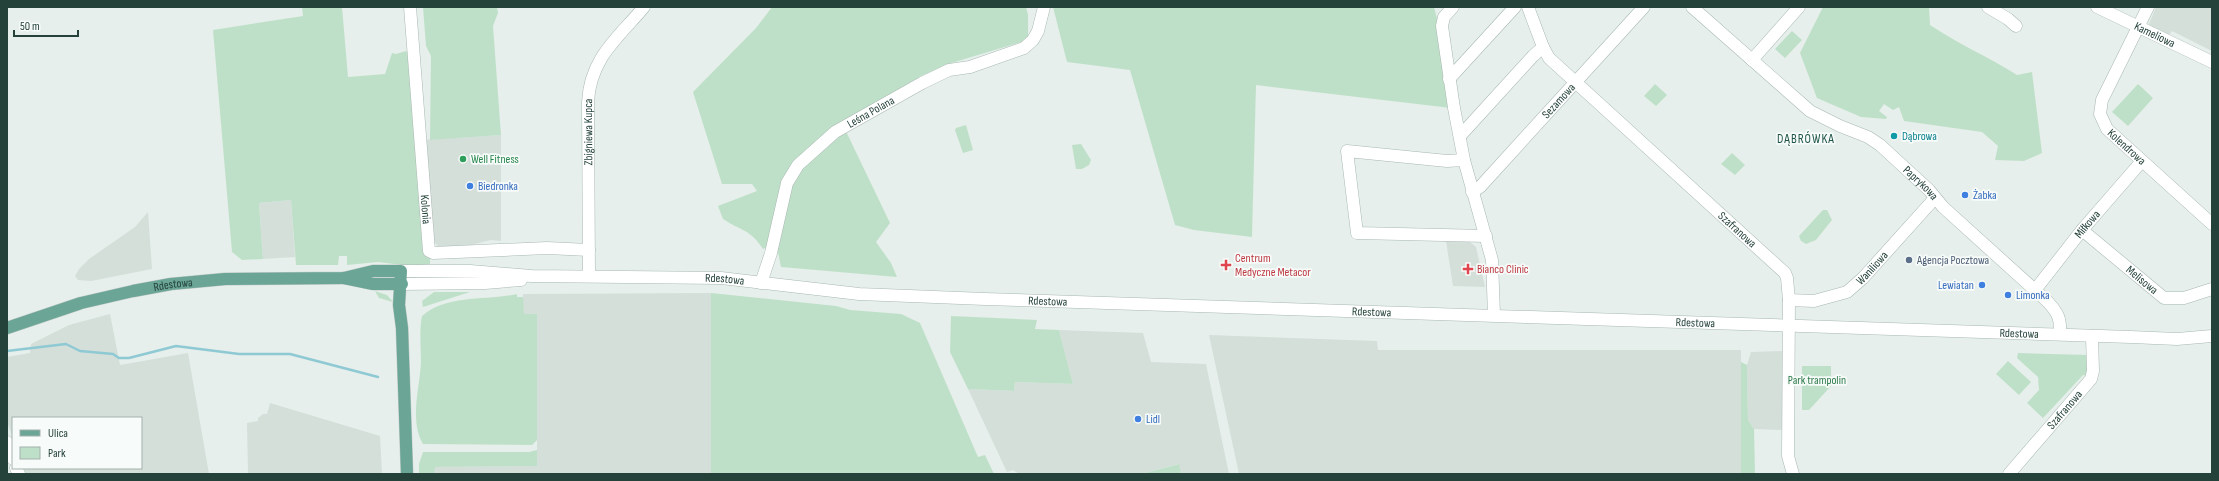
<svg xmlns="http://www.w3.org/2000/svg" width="2219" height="481" viewBox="0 0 2219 481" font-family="'Sofia Sans Condensed',sans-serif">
<rect width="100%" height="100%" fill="#e6efeb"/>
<path fill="#d4dfda" d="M2156 7H2212V51L2172 31 2169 35 2150 26 2149 24Z
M501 135V241L491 240 458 248 441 249 429 237 422 140Z
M291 200 295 257 263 259 259 203Z
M148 212 152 269 91 281 78 280 75 276 79 269 89 259 135 227Z
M1446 241 1470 242 1476 247 1485 287 1453 286Z
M711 293V474H434V467L537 466V315H523V294Z
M110 314 120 365 188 353 209 474H26L24 468H141V418H13V438L7 422V357L30 353 31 344 69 325Z
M1059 330 1143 333 1151 362 1206 364 1229 474H1181L1178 464 1141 474H1019L1013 470 1007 472 968 389 1014 391 1015 382 1073 384Z
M1209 335 1377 341 1378 350H1741V474H1239Z
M1783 351V430L1754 429 1748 420 1747 365 1751 352Z
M270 403 380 436 382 474H242L248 473 247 423 258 421V418L263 414H267Z"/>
<path fill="#bfe0c8" d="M302 7H342L348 77 385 74 392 53 396 54 406 51 410 56 432 259H430V264L410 266 378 262 347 265V256H339L338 265H296L291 200 259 203 263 259 242 260 232 252 213 30 303 16Z
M423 7H497L498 13 493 26 501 135 430 140 431 56 426 46Z
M772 7H1026L1028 15V40L948 64 921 76 842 123 890 223 876 242 891 263 897 277 781 267 776 242 763 249C750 229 741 231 723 219L718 206 757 191 752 184H722L693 92 756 28Z
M1053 7H1434L1441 35 1451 108 1256 85 1252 237 1194 230 1175 225 1130 70 1067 62Z
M1823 7H1929L1930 25C1958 44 1989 57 2017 75L2032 72 2042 153 2024 161 1995 160 1998 146 1982 132 1904 121 1899 107 1893 110 1884 104 1879 111 1887 117 1886 119 1861 117 1817 98 1800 53Z
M1792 31 1802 40 1785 58 1775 49Z
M1655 84 1667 95 1656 106 1644 96Z
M2138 84 2153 98 2128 126 2112 112Z
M966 125 973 150 963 153 955 130 956 128Z
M1081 144 1091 160 1089 165 1082 169H1076L1072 145Z
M1732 153 1745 165 1735 175 1721 164Z
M1823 210H1827L1832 220 1816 240 1806 244 1801 241 1799 236Z
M375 291 387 295 393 302 379 298Z
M434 292H470L423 307 422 301Z
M711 293 836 306 850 310 901 314 920 323 978 457 985 455 994 474H711Z
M517 294V297H523L524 314H537V440L532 445 423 444C409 420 420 387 421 362 421 346 419 331 422 316 448 294 486 301 517 294Z
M951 316 1037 320 1035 329 1059 330 1073 384 1015 382 1014 391 968 389 950 352Z
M2018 353 2088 355 2089 376 2083 375 2043 418 2027 403 2039 390 2038 377 2017 358Z
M2008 361 2031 382 2019 395 1996 374Z
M1741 362 1747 365 1748 420 1754 429 1755 474H1741Z
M1802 366H1831V386L1809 410H1802Z
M537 450V466L435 467 434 474H419V464L423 452H529Z
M1179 464 1181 474H1141Z"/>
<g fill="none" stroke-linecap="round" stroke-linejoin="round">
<path stroke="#8ec9d4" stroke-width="2.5" d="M7 351 66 344 80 351 113 354 119 358H129L176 346 239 354H290L378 377"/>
<defs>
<g id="minor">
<path id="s1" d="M410 7 429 251 433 253 547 248 589 250"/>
<path d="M1453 7 1444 17 1442 26 1454 108 1464 160 1492 260 1494 315"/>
<path id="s2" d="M1528 7 1543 47 1549 58 1785 273 1787 278 1789 300 1788 456 1793 474"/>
<path id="s3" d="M1692 7 1810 111 1840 126 1868 137 1880 145 1929 190 1943 207 2048 302C2058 313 2061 319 2060 334"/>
<path d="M1988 7 2008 19 2016 26"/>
<path id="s4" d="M2097 7 2212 62"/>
<path id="s5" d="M2148 7 2102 100 2100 114 2107 129 2212 224"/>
<path d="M1752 60 1799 7"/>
<path d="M1449 79 1515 7"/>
<path d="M1460 136 1533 56 1543 47"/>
<path d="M1464 160 1447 161 1347 151 1357 233 1486 236"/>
<path id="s6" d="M1472 192 1480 187 1644 7"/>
<path id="s7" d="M2082 230 2164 298H2184L2212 289"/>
<path id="s8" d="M401 271H470L531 276 721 278 859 294 985 299 2131 337 2177 339 2212 336"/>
<path id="s9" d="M589 276 588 102C590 58 618 38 644 7"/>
<path id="s10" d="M761 283 771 253 787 183 798 165 835 132 922 83 949 70 970 67 1024 48 1033 40 1038 31 1044 7"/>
<path d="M402 284 485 283 521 280"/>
<path id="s11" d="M2035 290 2082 230 2142 161"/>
<path id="s12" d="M1789 300 1814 301 1847 292 1863 278 1935 198"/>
<path d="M7 442 13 459"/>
<path d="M16 468 19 474"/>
<path id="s13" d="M2009 474 2091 379 2093 371 2092 336"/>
</g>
<g id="major">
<path d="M344 278 373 284H402"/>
<path id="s14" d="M7 328 81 303 133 291 171 284 225 279 344 278 373 271H401L399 305 402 328 407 474"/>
</g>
</defs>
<use href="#minor" stroke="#a8b8b2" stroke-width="13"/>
<use href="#major" stroke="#c2cac8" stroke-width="13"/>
<use href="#minor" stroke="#fff" stroke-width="12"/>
<use href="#major" stroke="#6aa596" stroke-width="12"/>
</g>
<circle fill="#0f9aa8" stroke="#f7fbf9" stroke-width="1.5" cx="1894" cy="136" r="4"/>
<circle fill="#2e9e5b" stroke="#f7fbf9" stroke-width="1.5" cx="463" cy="159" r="4"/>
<g fill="#3f7fe0" stroke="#f7fbf9" stroke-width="1.5">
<circle cx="470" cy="186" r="4"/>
<circle cx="1965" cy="195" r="4"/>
<circle cx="1982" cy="285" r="4"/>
<circle cx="2008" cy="295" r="4"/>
<circle cx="1138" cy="419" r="4"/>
</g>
<circle fill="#5c6f8a" stroke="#f7fbf9" stroke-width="1.5" cx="1909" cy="260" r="4"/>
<g fill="#e0444e" stroke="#f7fbf9" stroke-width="1.5">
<path d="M1224 259h4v4h4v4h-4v4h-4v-4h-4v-4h4z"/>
<path d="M1466 263h4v4h4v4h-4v4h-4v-4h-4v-4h4z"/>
</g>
<g text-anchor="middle" stroke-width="3.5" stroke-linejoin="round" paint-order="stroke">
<g font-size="12" fill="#24423a" stroke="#f7fbf9">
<text dy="4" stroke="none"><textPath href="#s4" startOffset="64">Kameliowa</textPath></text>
<text dy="4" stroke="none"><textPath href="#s6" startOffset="126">Sezamowa</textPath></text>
<text dy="4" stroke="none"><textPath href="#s10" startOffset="215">Leśna Polana</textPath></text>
<text dy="4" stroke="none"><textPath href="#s9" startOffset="144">Zbigniewa Kupca</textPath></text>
<text dy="4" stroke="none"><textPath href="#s5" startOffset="161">Kolendrowa</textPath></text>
<text dy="4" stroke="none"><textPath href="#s3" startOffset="291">Paprykowa</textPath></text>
<text dy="4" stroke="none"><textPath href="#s1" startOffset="203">Kolonia</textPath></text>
<text dy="4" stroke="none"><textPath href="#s11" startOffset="84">Miłkowa</textPath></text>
<text dy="4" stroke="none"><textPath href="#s2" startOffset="310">Szafranowa</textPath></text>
<text dy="4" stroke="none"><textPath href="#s12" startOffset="94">Waniliowa</textPath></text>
<text dy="4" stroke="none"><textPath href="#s8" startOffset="324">Rdestowa</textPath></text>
<text dy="4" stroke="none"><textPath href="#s7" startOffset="78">Melisowa</textPath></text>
<text dy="4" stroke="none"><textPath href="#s14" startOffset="172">Rdestowa</textPath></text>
<text dy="4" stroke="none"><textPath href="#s8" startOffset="648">Rdestowa</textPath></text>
<text dy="4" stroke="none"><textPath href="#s8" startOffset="972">Rdestowa</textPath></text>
<text dy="4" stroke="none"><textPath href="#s8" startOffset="1296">Rdestowa</textPath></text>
<text dy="4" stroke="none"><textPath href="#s8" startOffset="1620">Rdestowa</textPath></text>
<text dy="4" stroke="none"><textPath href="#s13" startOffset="85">Szafranowa</textPath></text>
</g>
<g font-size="12" fill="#0d838f" stroke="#f7fbf9" text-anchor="start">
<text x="1902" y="140">Dąbrowa</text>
</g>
<g font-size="12" fill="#27864d" stroke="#f7fbf9" text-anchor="start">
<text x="471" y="163">Well Fitness</text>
</g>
<g font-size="12" fill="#366cbe" stroke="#f7fbf9" text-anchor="start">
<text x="478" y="190">Biedronka</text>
<text x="1973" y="199">Żabka</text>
<text x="1974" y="289" text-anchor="end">Lewiatan</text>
<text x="2016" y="299">Limonka</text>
<text x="1146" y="423">Lidl</text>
</g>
<g font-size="12" fill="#be3a42" stroke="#f7fbf9" text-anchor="start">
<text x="1235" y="262">Centrum<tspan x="1235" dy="14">Medyczne Metacor</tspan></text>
<text x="1477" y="273">Bianco Clinic</text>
</g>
<g font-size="12" fill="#4e5e75" stroke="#f7fbf9" text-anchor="start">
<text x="1917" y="264">Agencja Pocztowa</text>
</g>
<g font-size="12" fill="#2d7a4b" stroke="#f7fbf9">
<text x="1817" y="384">Park trampolin</text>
</g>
<g font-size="13" letter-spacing="1" fill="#1f5548" stroke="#f7fbf9">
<text x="1806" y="143">DĄBRÓWKA</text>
</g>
</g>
<rect width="2219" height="481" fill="none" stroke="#24423a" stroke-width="16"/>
<rect x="12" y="417" width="130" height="52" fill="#f7fbf9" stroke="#a3b1ad"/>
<rect x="20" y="430" width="20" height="6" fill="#6aa596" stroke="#a3b1ad"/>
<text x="48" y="437" font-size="12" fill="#24423a">Ulica</text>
<rect x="20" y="447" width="20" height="12" fill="#bfe0c8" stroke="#a3b1ad"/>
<text x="48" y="457" font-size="12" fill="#24423a">Park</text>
<path d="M14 30v6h64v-6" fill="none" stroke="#24423a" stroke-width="2"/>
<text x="20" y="30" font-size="12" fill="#24423a" stroke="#f7fbf9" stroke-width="3" paint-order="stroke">50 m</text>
</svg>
